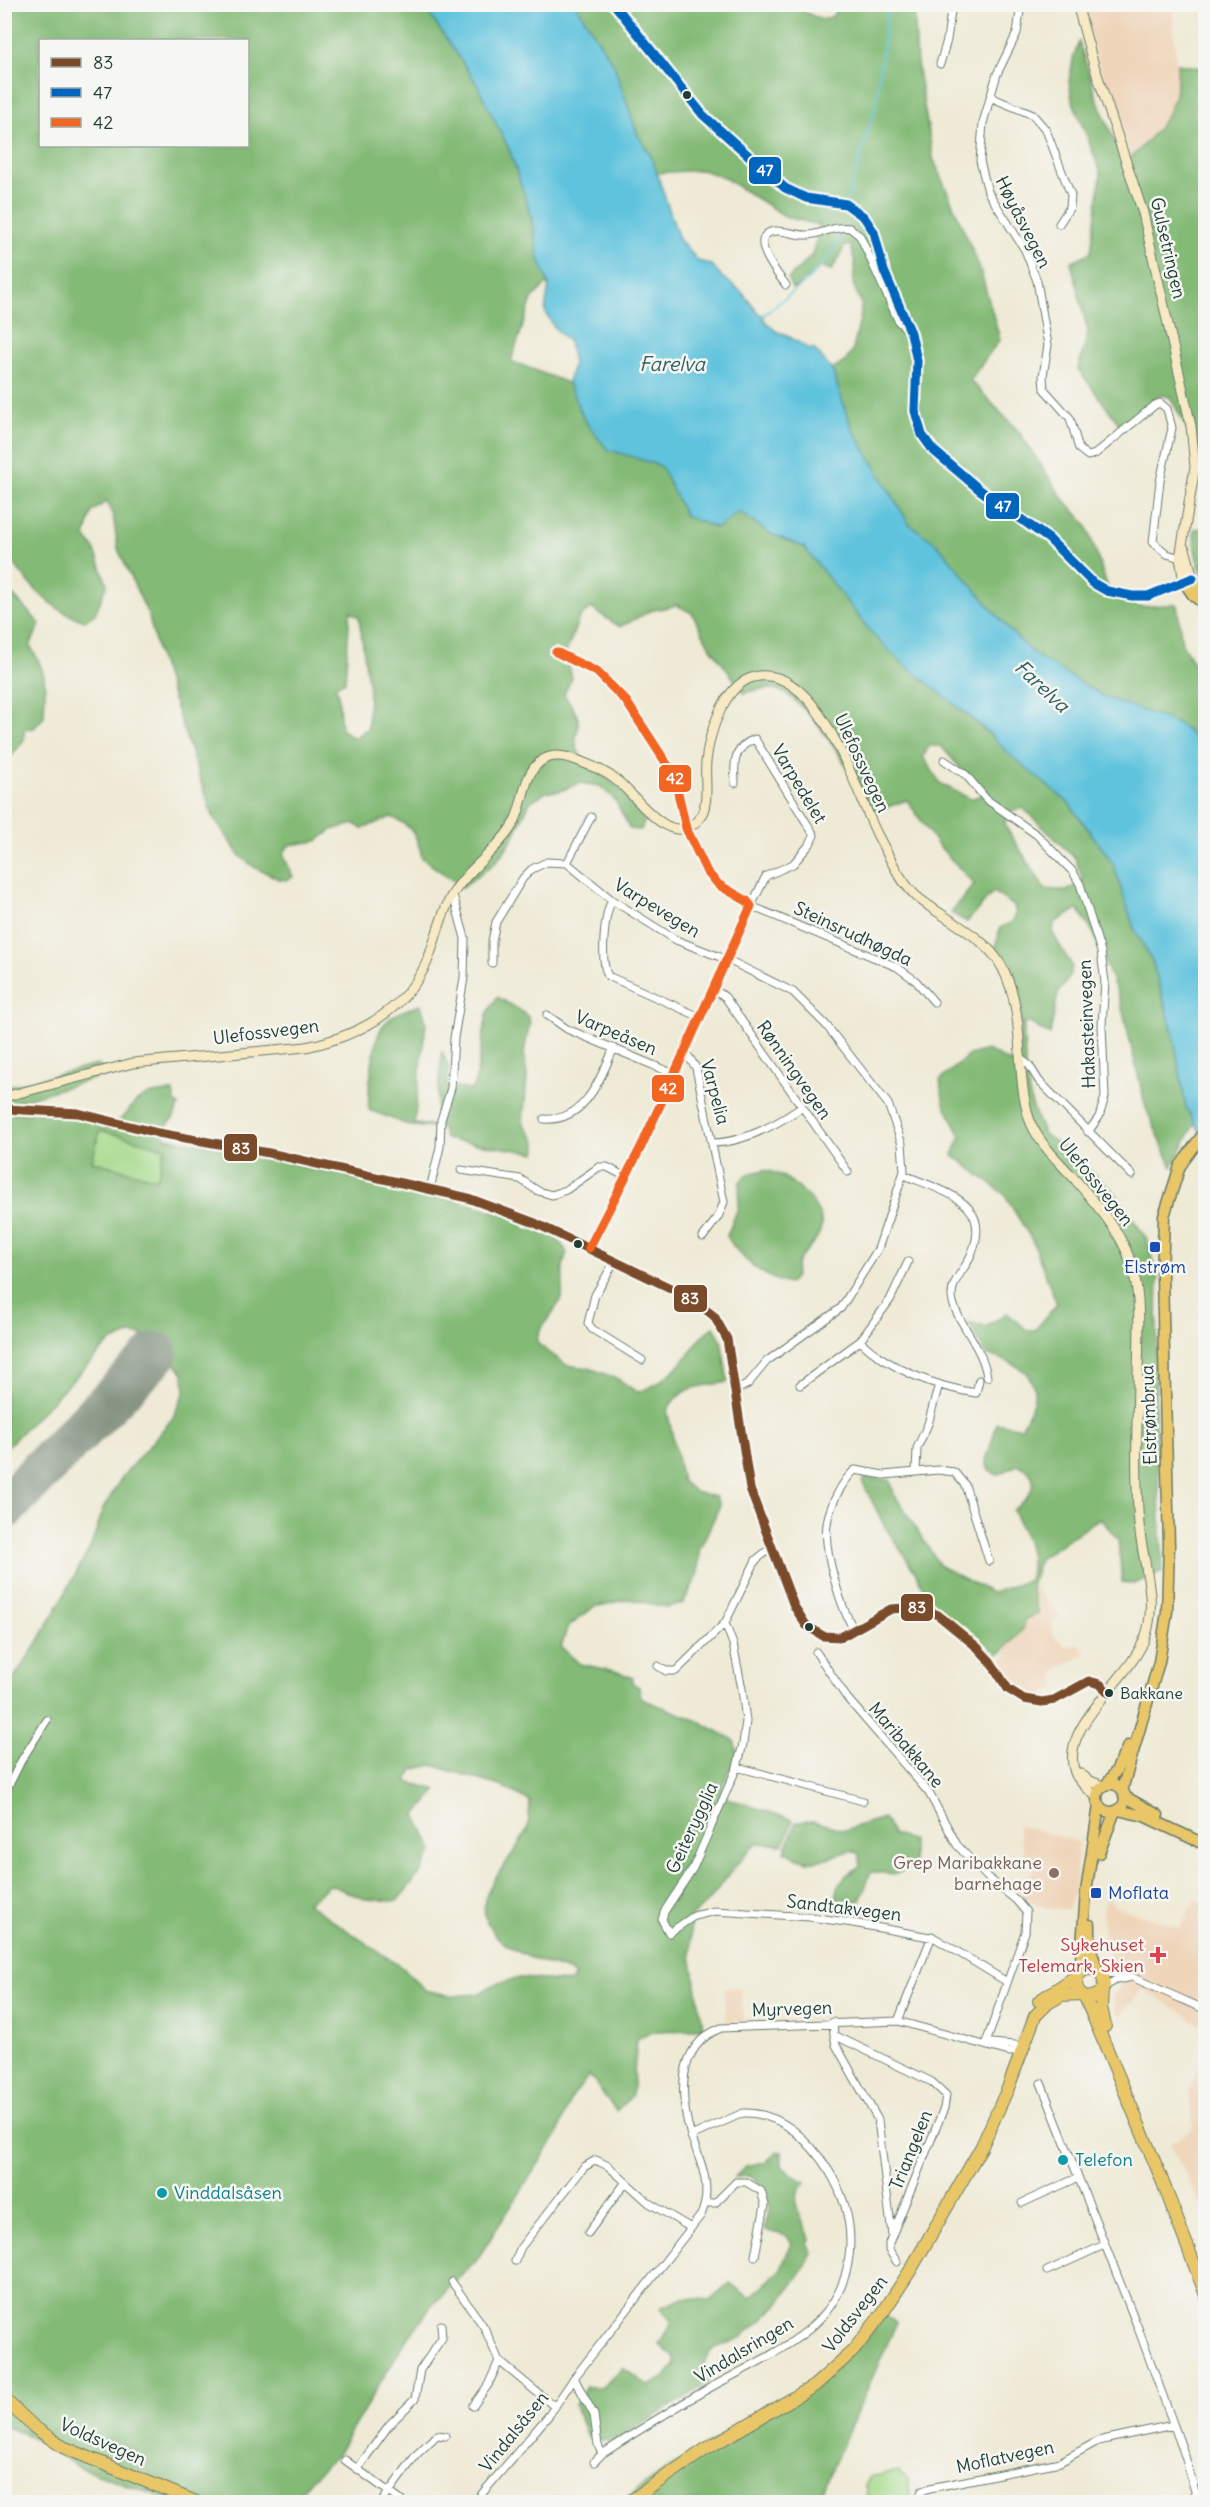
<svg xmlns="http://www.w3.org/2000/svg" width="1210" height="2507" viewBox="0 0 1210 2507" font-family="Delius,sans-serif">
<rect width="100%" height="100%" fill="#f6f6f2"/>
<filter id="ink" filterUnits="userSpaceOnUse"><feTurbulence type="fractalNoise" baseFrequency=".0167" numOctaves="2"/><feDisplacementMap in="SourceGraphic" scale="12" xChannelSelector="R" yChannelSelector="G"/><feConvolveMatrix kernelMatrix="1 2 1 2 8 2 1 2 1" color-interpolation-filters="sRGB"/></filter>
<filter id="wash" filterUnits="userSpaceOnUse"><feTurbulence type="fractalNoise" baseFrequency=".008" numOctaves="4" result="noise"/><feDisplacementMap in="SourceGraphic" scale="24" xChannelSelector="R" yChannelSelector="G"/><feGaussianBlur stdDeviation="1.35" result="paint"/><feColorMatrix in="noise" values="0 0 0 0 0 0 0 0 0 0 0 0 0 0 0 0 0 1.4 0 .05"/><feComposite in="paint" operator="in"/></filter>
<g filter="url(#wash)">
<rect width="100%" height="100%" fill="#efead5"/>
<path fill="#efd6bb" d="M1082 5H1172L1178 84 1171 111 1130 159 1099 67Z
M1032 1584 1060 1616 1052 1624 1053 1635 1065 1646 1071 1647 1080 1644 1086 1654 1057 1669 1054 1674 1057 1689 1037 1697 1028 1696 1014 1688 1006 1679 997 1660 1006 1657 1007 1638Z
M1017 1825 1078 1842 1076 1882 1069 1909H1047L1018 1895 1037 1863 1025 1856Z
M1106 1896 1117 1907 1180 1928 1195 1898 1198 1902 1205 1898V2027L1143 1989 1121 2015 1116 2013 1111 1998 1124 1982H1120L1116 1965 1105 1944 1102 1914Z
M724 1988H741L744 2021 726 2022Z
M1205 2046 1206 2207 1202 2208 1170 2143 1193 2130 1189 2092Z"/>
<path fill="#a4da8a" stroke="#628c5f" stroke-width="1.5" d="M100 1130 165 1148 157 1179 91 1161Z
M899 2471 907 2479 912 2502H868L865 2485 870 2477Z"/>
<path fill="#83ba76" stroke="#517c55" stroke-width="1.5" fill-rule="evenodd" d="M4 5H423C467 56 502 122 522 187 533 219 536 253 549 285H545L532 299 511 361 568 383 584 419 637 457 661 466 685 516 716 528 739 512 769 533 804 547 874 636 1069 803 1113 863 1134 928 1152 961 1173 1033 1186 1107 1195 1123 1172 1167 1146 1108 1120 1000 1094 934 1078 909 1054 923 1053 934 1072 966 1069 978 1058 993 1050 1035 1030 1023H1024L1025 1067 1031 1102 1038 1122 1045 1135 1065 1148 1115 1193 1147 1239 1158 1275 1155 1424 1163 1571 1134 1584 1122 1582 1118 1539 1100 1518 1039 1559 1031 1588 1038 1613 1025 1619 1024 1628 1002 1652 992 1657 929 1602 917 1575 884 1525 862 1481 865 1478 890 1480 894 1494 940 1566 992 1593 1029 1580C1037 1553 1023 1534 1013 1510 1030 1498 1046 1477 1018 1465L997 1475 989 1471 986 1461 997 1423 1022 1428C1025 1418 1033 1407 1034 1397 1037 1369 1006 1360 986 1354L969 1323 986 1327 1007 1313 1027 1330H1035L1057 1304 1032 1240 1004 1194 953 1155 961 1136 944 1104 940 1080 969 1055 987 1050 1009 1062 1016 1061C1023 1012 1028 990 995 949L1000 928 1012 922 1016 914 1014 906 993 892 967 922 951 913 974 884 937 844 907 800 871 813C856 779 815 708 781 691 770 686 755 690 744 693L709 645 692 613 677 605 650 611 620 627 591 608 579 618 566 653 572 678 564 694C568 701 576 711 578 719 580 730 572 738 578 751 593 778 632 784 644 823L641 830 630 829 615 800 600 786 580 783 560 791 546 792 530 802 511 842 496 862 462 887 422 858C418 836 412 825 391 817L362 829 355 824 334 829 317 841 289 845 283 854 293 877 287 880 279 879 254 867 239 855 212 815 158 654 149 617 118 549 113 515 107 501 92 512 85 537 94 548 107 584 95 614 85 621C76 618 66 614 59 609 38 596 16 569 4 548ZM40 40H248V146H40ZM350 611 359 617 369 690 368 728 354 738 341 729 338 691 334 687 345 681ZM929 746H941L983 794 971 799 941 784 923 757ZM1023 808 1075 858 1083 881 1067 891 1045 889 1005 826 1007 813Z
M576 5H790L813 16 824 19 832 17 839 5H914L917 64 933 158 979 266 1000 339 970 380 1020 433 1061 496 1086 524 1110 594 1133 596 1140 607 1177 604 1182 643 1205 684V765L1198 740 1143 712 1105 697 1068 676 1036 656 1010 631 938 545 909 524 851 426 832 370 846 361 853 350 861 314V303L853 284 855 264 851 245 845 246 832 270 821 267 801 285 792 289 788 279 812 255 820 225 786 217 723 177 702 170 656 173 651 155 638 136 614 65Z
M1079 42 1097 99 1122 158 1130 159C1160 127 1180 111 1177 64L1197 67 1205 75V486L1201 485V454L1170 397 1161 395 1122 428 1078 369 1088 332 1071 262 1091 252 1101 173 1072 99 1069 81 1074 55Z
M1205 528H1206L1205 578C1196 562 1193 547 1194 529Z
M5 587 40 624 30 646C49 676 45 683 44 717L34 728 24 729V740L5 764Z
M497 997 520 1010 528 1017 530 1022 524 1052 527 1077 523 1123C530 1133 540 1141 536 1153L445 1139 442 1128 411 1126 369 1110C367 1095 374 1041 381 1029 389 1015 406 1009 421 1005L426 1022 414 1124 435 1126 442 1052 449 1068 447 1086 470 1090 475 1084 487 1014Z
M97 1065 112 1073 16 1102 13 1113H45L115 1123C124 1118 127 1113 132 1106 141 1094 160 1092 173 1092L175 1102 179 1105 174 1117 163 1130 166 1138C248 1152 328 1171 408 1191 436 1198 466 1201 493 1211 516 1219 556 1229 567 1253 558 1271 567 1284 560 1301 554 1314 536 1329 537 1343L566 1365 589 1368 618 1379 637 1392C655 1388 673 1372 685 1359 695 1348 701 1333 714 1327L721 1339 728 1382C701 1387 682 1384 667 1410L682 1481 695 1492 716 1497 720 1505 699 1551 698 1575 683 1603 666 1607 629 1599 594 1607 567 1628 561 1647 580 1664 615 1671 633 1678 632 1683 639 1687 642 1699 696 1720 734 1740 737 1753 722 1787 727 1798 793 1820 783 1845 757 1843C731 1865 716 1900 690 1917L691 1955 703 2027C676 2036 664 2023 637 2039L632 2096 616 2111 589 2075 570 2100 558 2133 478 2258 430 2308 401 2348 336 2456 309 2481 293 2502H174L79 2467 24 2433 5 2427 4 1966 10 1927 5 1910V1691L38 1642 91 1546 103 1509 122 1477 172 1419 185 1391 183 1373 163 1349 145 1336 129 1334 110 1342 5 1449V1087ZM100 1130 165 1148 157 1179 92 1161ZM432 1765 503 1787 530 1801C529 1810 530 1824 526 1832 518 1849 488 1883 485 1899 477 1946 539 1961 571 1972L575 1977 569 1982 520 1978 495 1984 478 1994 453 1996 425 1990 404 1969 307 1903 330 1885 365 1899 397 1901 421 1872 433 1850 416 1815 437 1790 407 1782 412 1770Z
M764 1170C780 1173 791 1181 803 1192 851 1238 789 1248 796 1275L789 1284C765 1279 739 1258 727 1236L738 1208 740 1181 748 1174Z
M884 1818 893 1835 912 1840 914 1865 896 1874 871 1872 860 1901 836 1898C838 1880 845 1875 860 1866L859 1854 852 1850C822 1858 814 1870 785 1851L796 1822 814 1821 844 1830Z
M778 2152H782V2166C790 2174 797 2178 806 2182 786 2200 802 2218 810 2238L808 2245 812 2254C796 2284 771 2316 743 2336 732 2344 716 2343 707 2356 701 2365 707 2374 710 2382L613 2442 587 2437 575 2405 586 2387H602L623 2368 649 2386 664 2378 675 2364 674 2357 659 2344 672 2322 660 2308 683 2298 711 2300 730 2283 750 2298 780 2270 792 2244 787 2236 764 2230 769 2211 767 2189 750 2176 735 2177 746 2166 765 2162Z
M878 2314 897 2322 817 2502H622C689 2446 774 2416 840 2359 854 2347 866 2329 878 2314Z"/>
<path fill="#5fc3dd" stroke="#3f8088" stroke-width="1.5" d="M423 5H576L614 65 638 136 651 156 679 239 698 261 712 265 722 277 741 291 759 314 764 315V320L777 332 785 334 807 348 814 349 832 370 851 426 909 524 938 545 1010 631 1036 656 1105 697 1179 724 1198 740 1206 765 1205 1141 1186 1107 1173 1033 1163 997 1152 961 1134 928 1113 863 1069 803 1010 755 984 728 900 661 874 636 804 547 769 533 739 512 717 528 685 516 661 466 607 449 584 419 568 383 573 364 569 342 554 327 545 311 549 285 539 259 533 221 509 149 475 81Z"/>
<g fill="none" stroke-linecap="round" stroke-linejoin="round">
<path stroke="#5fc3dd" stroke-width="2" d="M848 199 876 105 888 4
M764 315C790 293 832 267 840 233"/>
<path stroke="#879484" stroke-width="18" d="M110 1401 125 1396 152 1369 150 1357 143 1355 136 1358 132 1379"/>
<path stroke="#879484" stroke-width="44" d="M4 1508 156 1354"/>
</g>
</g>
<g filter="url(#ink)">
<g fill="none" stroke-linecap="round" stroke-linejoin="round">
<defs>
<path id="street" d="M1021 4 1017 33 997 74 983 123 980 161 988 192 1025 250 1037 281 1048 345 1043 376 1044 389 1070 418 1079 449 1088 456 1095 454 1155 405 1160 403 1167 409 1172 428 1160 481 1153 542 1167 554 1184 559
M940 64 947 40 952 4
M990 97 1033 115 1046 130 1071 195 1070 207 1059 224
M786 285C779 276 745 235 775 231 786 230 797 236 808 235 822 234 836 225 850 228L860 236 899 322 911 333
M556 652 597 672 626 701 674 775 686 828 707 872 719 885 747 901 751 906 641 1147 589 1248
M944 760 966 775 986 799 1037 835 1073 872 1080 884 1101 952 1105 982 1102 1025 1105 1097 1099 1117 1088 1132
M735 783C734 763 733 747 755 739L814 835 810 844 793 864 766 876 751 906 897 967 916 981 934 1002
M567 863 591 817
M612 900C604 915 600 962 608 976L700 1017
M492 963V941L496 922 523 878 532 869 547 862 567 863 612 900 676 940 728 960 793 992 826 1025 888 1104 902 1144 904 1171 878 1249 841 1308 767 1361 748 1384 737 1390
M714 989 725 997 848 1172
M547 1015 567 1029 674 1074
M685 1051 696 1068 724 1202 718 1217 703 1237
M1021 1059 1029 1065 1039 1081 1132 1175
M4 1109 78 1113 158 1133 269 1153 468 1198 535 1223 689 1297 714 1316 727 1339 750 1489 794 1606 806 1625 823 1636 841 1637 891 1609 919 1607 938 1615 977 1647 990 1661 1008 1689 1024 1699 1042 1702 1054 1700 1089 1681 1100 1684 1109 1693
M544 1119C585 1122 600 1079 614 1048
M713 1143C745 1142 776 1125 802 1107
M461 1170 520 1179 538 1191 552 1195 566 1190 599 1167H607L626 1177
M904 1175C948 1193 999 1204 967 1263 961 1273 951 1284 952 1297 954 1319 983 1346 987 1377
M430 1189 440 1147 441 1120 451 1088 454 1038 464 978 465 938 453 895
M615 1261 595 1295 588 1323 592 1329 642 1360
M860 1341C889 1369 936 1387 976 1393L979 1380
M800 1385 860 1341 890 1300 908 1262
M916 1472 917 1448 928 1424 939 1384
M725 1623 733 1644 742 1689 746 1721 743 1744 737 1767 693 1868 664 1912 662 1920 669 1933 694 1916 715 1911 810 1917 853 1923 935 1938 1007 1982
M855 1631C841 1610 823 1549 827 1524 829 1507 842 1481 855 1470L884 1475 938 1470 954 1472 965 1485 989 1561
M816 1652 847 1698 929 1793 957 1845 987 1877 1016 1900 1026 1912 1025 1932 986 2043
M658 1666 666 1671H676L725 1623 756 1560 772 1547
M737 1767 863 1801
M4 1795 21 1761 47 1720
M1101 1973 1125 1974 1206 2010
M1104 1987 1116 1980 1128 1978
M898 2021 932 1936
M833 2022 834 2035 932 2082 946 2095 944 2108 889 2243V2250L897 2262
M834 2035 836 2045 878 2120 892 2235
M991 2043 1015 2045 1021 2051
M1041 2083 1138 2328 1185 2456 1198 2502
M743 2113C781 2112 809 2140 829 2171 861 2223 858 2289 808 2330 778 2354 740 2371 706 2390 671 2410 636 2432 602 2454L598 2445 594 2415 574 2378 701 2215C713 2188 701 2162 691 2136Z
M691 2136C680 2098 675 2046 721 2028L898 2021 1009 2052 1021 2051
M705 2203H715L736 2182H746L761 2191 765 2205 755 2256
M1022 2203 1077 2178
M588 2233 625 2183
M515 2261 521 2247 584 2167 596 2160 608 2166 649 2203 691 2228
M1047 2271 1104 2245
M452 2282 484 2327 499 2361 555 2407
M473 2406 488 2385 499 2361
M345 2460 389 2492 382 2502
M594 2462 602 2454
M358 2468 389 2425 415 2399 420 2370 442 2338 441 2325
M403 2502 389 2492 416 2455 437 2435 445 2436
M475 2502 549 2415 574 2378
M553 2502 557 2498
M917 2502 922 2491 930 2488 1060 2462 1098 2441 1173 2425"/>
<path id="secondary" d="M1077 4 1093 62 1143 213 1191 426 1195 467 1180 558 1184 582
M1185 549 1193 578
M4 1097 133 1063 306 1047C358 1036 404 1012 427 962 436 940 440 916 452 895 468 868 496 852 512 826 525 806 521 776 541 761 553 753 566 756 579 761 592 766 605 771 616 780 636 794 669 850 697 821 711 807 704 780 706 762 709 734 723 685 754 677 819 662 856 793 878 836 889 856 899 880 916 896 944 920 984 934 1002 967 1027 1014 1014 1069 1029 1118 1037 1143 1061 1163 1078 1183 1093 1201 1110 1219 1121 1240 1145 1282 1138 1333 1138 1380 1137 1428 1135 1476 1139 1524 1142 1561 1158 1598 1146 1635 1131 1681 1055 1727 1076 1775 1080 1783 1090 1791 1097 1797
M1081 1774 1090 1781 1103 1786"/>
<path id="primary" d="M614 4 703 115 785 188 806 198 846 204 864 217 874 232 884 271 911 333 917 361 915 411 922 435 933 450 980 490 1049 539 1093 583 1107 591 1132 596H1148L1193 578 1206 597
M1184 582 1193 595 1206 606
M1097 1798a14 14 0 1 1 28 0a14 14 0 1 1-28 0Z
M1106 1785 1116 1771 1128 1746
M1122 1790 1159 1662 1167 1612 1169 1546 1162 1277 1164 1216 1180 1166 1206 1130
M1124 1796 1158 1815
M1118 1810 1144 1816 1206 1845
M1099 1853 1115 1811
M1090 1925V1947L1098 1971
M1080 1972 1086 1892 1099 1805"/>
<path id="highway" d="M1076 1983a14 14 0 1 1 28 0a14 14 0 1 1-28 0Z
M1102 1990 1101 2007 1105 2026
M1085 1997 1160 2175 1206 2295
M1039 2001 1078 1975
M4 2399 34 2427 63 2447 196 2502
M629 2502 706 2449 814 2386 853 2351 882 2314 910 2271 982 2146 1008 2088 1035 2016 1048 2003 1062 1995 1081 1994"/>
</defs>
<use href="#street" stroke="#687a6c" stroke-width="9"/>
<use href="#secondary" stroke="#687a6c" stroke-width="11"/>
<use href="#primary" stroke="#687a6c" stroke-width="13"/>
<use href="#highway" stroke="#687a6c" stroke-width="14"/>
<use href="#street" stroke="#fff" stroke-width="7"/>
<use href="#secondary" stroke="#f6e9c3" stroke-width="9"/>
<use href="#primary" stroke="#e9c769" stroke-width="10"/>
<use href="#highway" stroke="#e9c769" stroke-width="12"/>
<defs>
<path id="bus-1" d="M6 1109 78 1113 158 1133 269 1153 468 1198 535 1223 689 1297 714 1316 727 1339 750 1489 794 1606 806 1625 823 1636 841 1637 891 1609 919 1607 938 1615 977 1647 990 1661 1008 1689 1024 1699 1042 1702 1054 1700 1089 1681 1100 1684 1109 1693"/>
<path id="bus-2" d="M614 4 703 115 785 188 806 198 846 204 864 217 874 232 884 271 911 333 917 361 915 411 922 435 933 450 980 490 1049 539 1093 583 1107 591 1132 596H1148L1193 578"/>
<path id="bus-3" d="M556 652 597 672 626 701 674 775 686 828 707 872 719 885 747 901 751 906 641 1147 589 1248"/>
</defs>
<use href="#bus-1" stroke="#f6f6f2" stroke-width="14"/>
<use href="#bus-2" stroke="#f6f6f2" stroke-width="14"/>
<use href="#bus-3" stroke="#f6f6f2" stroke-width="14"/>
<use href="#bus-1" stroke="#7a4b2a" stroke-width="9"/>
<use href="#bus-2" stroke="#0065bd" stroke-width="9"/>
<use href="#bus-3" stroke="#f26522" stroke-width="9"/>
</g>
</g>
<g fill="#1f3d34" stroke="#f6f6f2" stroke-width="2">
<circle cx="687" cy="95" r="5"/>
<circle cx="578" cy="1244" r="5"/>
<circle cx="809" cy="1627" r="5"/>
<circle cx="1109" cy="1693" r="5"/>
</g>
<g fill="#1a4fb4" stroke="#f6f6f2" stroke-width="2">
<rect x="1149" y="1241" width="12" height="12" rx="3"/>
<rect x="1090" y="1887" width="12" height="12" rx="3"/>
</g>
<circle fill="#8d6e63" stroke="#f6f6f2" stroke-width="2" cx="1054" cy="1873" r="6"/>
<path fill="#e0444e" stroke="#f6f6f2" stroke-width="2" d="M1155 1946h6v6h6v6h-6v6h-6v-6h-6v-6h6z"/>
<g fill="#0f9aa8" stroke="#f6f6f2" stroke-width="2">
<circle cx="1063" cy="2160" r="6"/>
<circle cx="162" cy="2193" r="6"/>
</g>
<g text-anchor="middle" stroke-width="5" stroke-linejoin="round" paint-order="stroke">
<g font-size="16" fill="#1f3d34" stroke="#f6f6f2" text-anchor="start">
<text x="1120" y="1699">Bakkane</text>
</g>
<g font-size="18" fill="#1f3d34" stroke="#f6f6f2">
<text transform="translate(1023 222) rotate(63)" y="6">Høyåsvegen</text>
<text transform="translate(1168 248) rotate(77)" y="6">Gulsetringen</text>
<text transform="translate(862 763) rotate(65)" y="6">Ulefossvegen</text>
<text transform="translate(799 784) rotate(59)" y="6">Varpedelet</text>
<text transform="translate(657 908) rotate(31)" y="6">Varpevegen</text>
<text transform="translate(853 934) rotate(25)" y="6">Steinsrudhøgda</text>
<text transform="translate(1087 1024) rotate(-92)" y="6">Hakasteinvegen</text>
<text transform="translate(266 1032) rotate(-7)" y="6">Ulefossvegen</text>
<text transform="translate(616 1033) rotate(23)" y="6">Varpeåsen</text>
<text transform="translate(794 1070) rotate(55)" y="6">Rønningvegen</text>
<text transform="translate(715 1092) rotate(75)" y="6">Varpelia</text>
<text transform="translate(1096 1182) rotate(51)" y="6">Ulefossvegen</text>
<text transform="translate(1149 1415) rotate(-92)" y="6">Elstrømbrua</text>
<text transform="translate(906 1745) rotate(50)" y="6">Maribakkane</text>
<text transform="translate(692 1828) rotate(-65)" y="6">Geiterygglia</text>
<text transform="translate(844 1908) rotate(7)" y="6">Sandtakvegen</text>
<text transform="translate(792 2009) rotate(-2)" y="6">Myrvegen</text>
<text transform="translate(911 2150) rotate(-68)" y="6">Triangelen</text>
<text transform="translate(855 2314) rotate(-52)" y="6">Voldsvegen</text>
<text transform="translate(744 2350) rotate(-31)" y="6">Vindalsringen</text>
<text transform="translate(514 2432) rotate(-51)" y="6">Vindalsåsen</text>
<text transform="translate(103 2442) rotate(24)" y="6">Voldsvegen</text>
<text transform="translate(1005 2457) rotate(-12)" y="6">Moflatvegen</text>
</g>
<g font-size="18" fill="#164399" stroke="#f6f6f2">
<text x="1155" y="1273">Elstrøm</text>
<text x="1108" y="1899" text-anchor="start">Moflata</text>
</g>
<g font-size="18" fill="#785e54" stroke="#f6f6f2" text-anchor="end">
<text x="1042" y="1869">Grep Maribakkane<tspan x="1042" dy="21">barnehage</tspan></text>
</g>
<g font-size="18" fill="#be3a42" stroke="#f6f6f2" text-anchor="end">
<text x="1144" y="1951">Sykehuset<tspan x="1144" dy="21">Telemark, Skien</tspan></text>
</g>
<g font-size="18" fill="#0d838f" stroke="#f6f6f2" text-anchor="start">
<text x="1075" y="2166">Telefon</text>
<text x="174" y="2199">Vinddalsåsen</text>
</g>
<g font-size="20" font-style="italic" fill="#2f5e5e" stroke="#f6f6f2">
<text x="672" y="371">Farelva</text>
<text transform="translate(1042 686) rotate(43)" y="7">Farelva</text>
</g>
</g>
<g stroke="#f6f6f2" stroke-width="2">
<rect x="748" y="156" width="34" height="29" rx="6" fill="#0065bd"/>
<rect x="985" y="492" width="35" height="28" rx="6" fill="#0065bd"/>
<rect x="658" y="764" width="34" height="29" rx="6" fill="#f26522"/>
<rect x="651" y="1074" width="34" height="29" rx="6" fill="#f26522"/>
<rect x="223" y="1133" width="35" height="29" rx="6" fill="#7a4b2a"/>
<rect x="673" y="1284" width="35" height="29" rx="6" fill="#7a4b2a"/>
<rect x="900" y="1593" width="34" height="29" rx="6" fill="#7a4b2a"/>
</g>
<g font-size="16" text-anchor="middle" font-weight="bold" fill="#fff">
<text x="765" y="176">47</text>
<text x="1003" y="512">47</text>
<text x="675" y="784">42</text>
<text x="668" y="1094">42</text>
<text x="241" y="1154">83</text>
<text x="690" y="1304">83</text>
<text x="917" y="1613">83</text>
</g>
<rect width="1210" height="2507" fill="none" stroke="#f6f6f2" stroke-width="24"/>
<rect x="39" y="39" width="210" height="108" fill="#f6f6f2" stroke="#a0aca6" stroke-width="1.5"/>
<rect x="51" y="58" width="30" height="9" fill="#7a4b2a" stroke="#a0aca6" stroke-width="1.5"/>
<text x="93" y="69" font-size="18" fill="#1f3d34">83</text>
<rect x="51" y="88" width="30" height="9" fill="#0065bd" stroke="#a0aca6" stroke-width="1.5"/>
<text x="93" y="99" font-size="18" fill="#1f3d34">47</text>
<rect x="51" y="118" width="30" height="9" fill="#f26522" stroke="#a0aca6" stroke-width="1.5"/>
<text x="93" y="129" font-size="18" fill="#1f3d34">42</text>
</svg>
